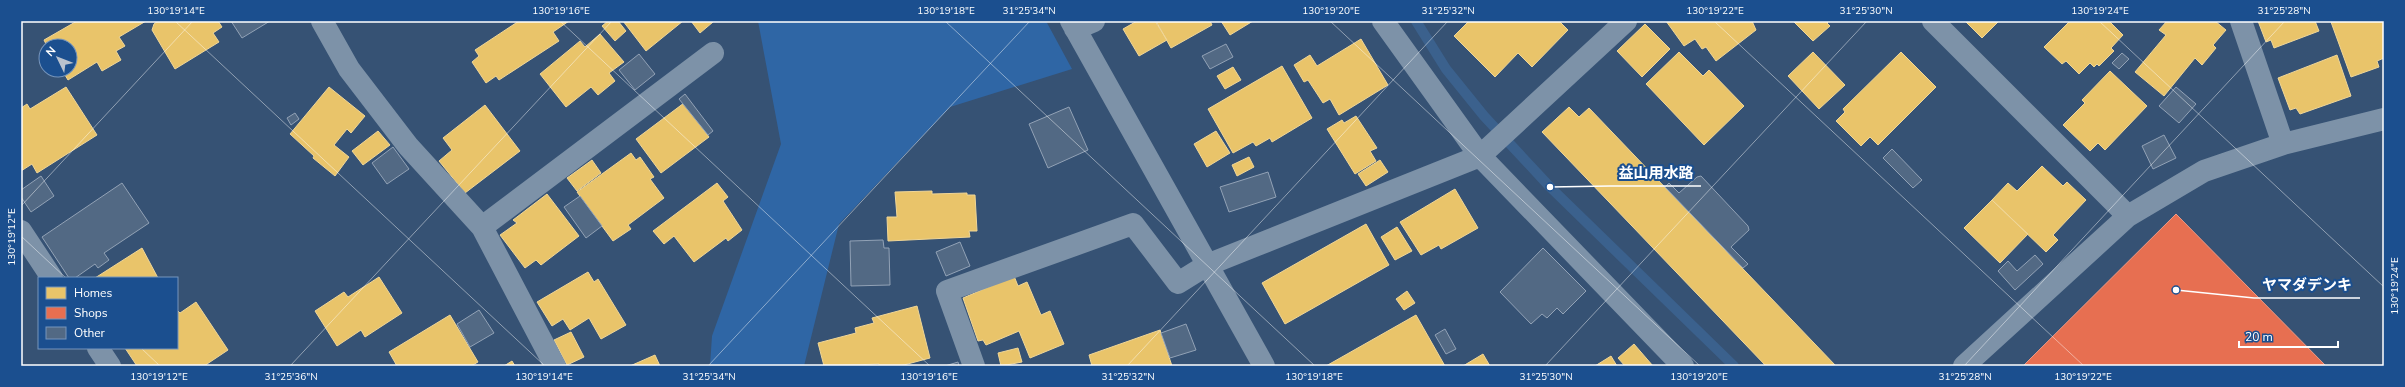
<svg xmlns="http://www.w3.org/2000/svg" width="2405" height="387" viewBox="0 0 2405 387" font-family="'Nunito Sans','Noto Sans JP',sans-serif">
<rect width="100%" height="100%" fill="#365274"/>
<path fill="#2f66a5" d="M758 21H1046L1072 69 950 107 839 224 804 366H710L712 336 781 144Z"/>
<path fill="#e9c46a" stroke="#f0d697" d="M77 21H146L119 37 125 46 116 51 121 60 102 71 97 62 68 80 62 70H70V46H47L44 40Z
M158 21H218L222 27 213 33 219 42 175 69 152 30 154 24Z
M519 21H569L553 32 559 41 499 80 496 76 486 83 472 62 479 56 475 50Z
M608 21H618L626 31 615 41 602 26Z
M623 21H683L646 51Z
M691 21H712L713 22 700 33Z
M1137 21H1155L1167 40 1139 56 1123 29Z
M1156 21H1210L1212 25 1171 48Z
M1221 21H1253L1230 35Z
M1469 21H1559L1568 30 1532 67 1518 53 1495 77 1454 36Z
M1666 21H1752L1756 30 1716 61 1706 47 1702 49 1695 39 1684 46Z
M1793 21H1829L1827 23 1830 26 1813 41Z
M1965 21H1999L1982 38Z
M2070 21H2109L2123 35 2111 48 2114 51 2099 66 2097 64 2094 67 2090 63 2079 74 2066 61 2062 64 2044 47Z
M2167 21H2215L2226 30 2213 45 2216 48 2202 65 2195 58 2164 96 2135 72 2166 35 2159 30Z
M2258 21H2315L2319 31 2274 48 2271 40 2266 42Z
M2384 21V58L2377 61 2379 67 2351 77 2331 22Z
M1645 24 1670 49 1642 77 1617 51Z
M600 34 624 62 609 73 615 81 598 95 591 87 566 107 540 74 580 41 585 47Z
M1361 39 1388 85 1339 115 1330 99 1323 103 1308 80 1304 82 1294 65 1310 55 1317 66Z
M1679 52 1703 76 1709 70 1744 106 1704 145 1646 84Z
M1813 52 1845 85 1819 109 1788 76Z
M1901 52 1936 87 1878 145 1870 137 1861 146 1836 121 1845 112 1843 109Z
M2337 55 2351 96 2300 114 2296 108 2290 110 2278 78Z
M1282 66 1312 118 1272 142 1270 138 1256 146 1253 142 1233 153 1208 109Z
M1233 67 1241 80 1225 89 1217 76Z
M2110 71 2147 106 2105 150 2098 143 2090 151 2063 125 2085 103 2082 100Z
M66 87 97 135 37 173 32 164 21 171V108L27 104 30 109Z
M329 87 365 116 351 133 347 129 334 145 349 157 335 176 313 158 314 156 290 134Z
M684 103 709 137 661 173 636 139Z
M485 105 520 151 465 193 439 161 452 150 443 138Z
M1569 107 1579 117 1589 108 1836 366H1766L1542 132Z
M1356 116 1377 148 1370 151 1376 161 1355 174 1327 129 1342 120 1344 123Z
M378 131 390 145 363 165 352 151Z
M1216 131 1230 153 1207 167 1194 144Z
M631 153 636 160 640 157 654 177 650 179 664 198 628 225 631 229 613 241 577 192Z
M1249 157 1254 167 1237 176 1232 165Z
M592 160 601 173 577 191 567 178Z
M1380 160 1388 172 1366 186 1358 174Z
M2042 166 2063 186 2067 182 2086 200 2053 235 2058 240 2046 252 1992 200 2008 183 2017 191Z
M717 183 728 197 723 201 742 230 728 241 726 238 694 262 674 236 664 244 653 231Z
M1455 189 1478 228 1441 249 1439 245 1421 255 1400 222Z
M932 191V194L967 193V195H975L977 231H969L970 237 888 241 887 217H897L895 192Z
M547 194 579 236 541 265 536 260 525 268 500 235 517 223 513 220Z
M1992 200 2028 234 2000 263 1964 228Z
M1366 224 1389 265 1285 324 1262 283Z
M1397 227 1412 251 1395 260 1381 237Z
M142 248 158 278H95Z
M588 272 594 282 598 279 626 325 601 339 589 318 570 330 563 319 552 326 537 302Z
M1014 276 1018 286 1027 282 1041 315 1050 311 1064 344 1030 358 1019 331 986 345 983 340 978 341 963 298Z
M379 277 402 313 365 337 361 330 337 346 315 311 344 292 348 297Z
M1407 291 1415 303 1404 310 1396 299Z
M196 302 228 350 204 366H137L125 348H177V310L180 313Z
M917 306 930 358 900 366H879V364L824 366 818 343 856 333 855 328 874 323 872 318Z
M450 315 478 362 471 366H397L389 352Z
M1416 315 1445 366H1326Z
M1160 330 1172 366H1092L1089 355Z
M571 332 584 357 567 365 554 340Z
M1634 344 1653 366H1625L1618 358Z
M1018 348 1022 362 1001 366 998 353Z
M1483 354 1490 366H1463Z
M655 355 660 366H630Z
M1611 356 1617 366H1595Z
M512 361 515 366H504Z"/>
<path fill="#e76f51" stroke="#ee9a85" d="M2176 214 2326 366H2023Z"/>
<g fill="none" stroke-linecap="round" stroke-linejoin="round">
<path stroke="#3b618d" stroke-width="10" d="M1416 21 1446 69 1484 116 1550 187 1734 366"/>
</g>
<path fill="#526984" stroke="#92a2b6" d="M231 21H270L242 38Z
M1226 44 1233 57 1210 69 1202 56Z
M2122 53 2129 59 2119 69 2112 63Z
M639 54 655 74 635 90 619 70Z
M2176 87 2196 104 2179 123 2159 106Z
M685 94 713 131 708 135 679 99Z
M1069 107 1088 150 1048 168 1029 124Z
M295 113 299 119 291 125 287 118Z
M2164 135 2176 158 2153 169 2142 146Z
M393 147 409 169 387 184 372 163Z
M1892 149 1922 180 1913 188 1883 158Z
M1268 172 1276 197 1229 212 1220 187Z
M41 176 54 196 31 212 21 197V190Z
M1701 176 1748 226 1749 230 1731 247 1748 264 1743 268 1665 187 1669 183 1679 193 1697 177Z
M122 183 149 223 104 253 109 260 98 268 95 264 75 278H69L42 237Z
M580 196 602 226 586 238 564 207Z
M883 240 884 248H889L890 285 851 286 850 241Z
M960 242 970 266 946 276 936 252Z
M1543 248 1586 291 1563 314 1557 308 1547 318 1542 314 1531 324 1500 292Z
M2035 255 2043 264 2015 290 1998 271 2008 261 2017 271Z
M479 310 494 333 470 347 457 324Z
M1186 324 1196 350 1170 358 1161 333Z
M1445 329 1456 349 1446 354 1435 335Z
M958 362 959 366H945Z"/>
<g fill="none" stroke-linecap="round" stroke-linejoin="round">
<path stroke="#7d92a8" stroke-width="22" d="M322 21 349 69 408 146 482 227 555 366
M1071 21 1264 366
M1383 21 1480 156 1683 366
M1933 21 2128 216
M2241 21 2283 144
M1075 29 1094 21
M482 227 713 53
M21 231 52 278
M98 348 110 366
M974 366 947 291 1133 224 1178 283 1207 265 1480 156 1626 21
M1964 366 2128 216 2204 171 2283 144 2384 119"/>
</g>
<path fill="none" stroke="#fff" stroke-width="1" stroke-opacity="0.45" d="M175 21 545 366M560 21 930 366M945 21 1315 366M1330 21 1700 366M1714 21 2084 366M2099 21 2384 287M21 206 193 21M21 236 66 278M141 348 160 366M290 366 612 21M708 366 1030 21M1127 366 1448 21M1545 366 1867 21M1964 366 2285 21M2382 366 2384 364"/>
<path fill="none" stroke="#fff" stroke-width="1.5" d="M1550 187L1610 186H1701M2176 290L2254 298H2360"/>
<g fill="#fff" stroke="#1b4f8f" stroke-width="1.5">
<circle cx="1550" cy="187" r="4"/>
<circle cx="2176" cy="290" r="4"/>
</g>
<g font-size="15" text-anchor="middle" font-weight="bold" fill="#fff" stroke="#1b4f8f" stroke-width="4" stroke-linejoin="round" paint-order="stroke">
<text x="1656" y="178">益山用水路</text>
<text x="2307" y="290">ヤマダデンキ</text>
</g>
<rect width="2405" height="387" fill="none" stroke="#1b4f8f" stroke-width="44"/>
<rect x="38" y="277" width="140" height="72" fill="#1b4f8f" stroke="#7695bc"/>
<rect x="46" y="287" width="20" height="12" fill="#e9c46a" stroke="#7695bc"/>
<text x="74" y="297" font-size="12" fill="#ffffff">Homes</text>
<rect x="46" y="307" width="20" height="12" fill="#e76f51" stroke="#7695bc"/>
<text x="74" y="317" font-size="12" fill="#ffffff">Shops</text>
<rect x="46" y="327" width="20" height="12" fill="#526984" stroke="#7695bc"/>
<text x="74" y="337" font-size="12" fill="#ffffff">Other</text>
<g transform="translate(58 58) rotate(313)"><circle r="19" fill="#1b4f8f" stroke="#7695bc"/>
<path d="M0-3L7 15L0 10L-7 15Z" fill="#b9c2ce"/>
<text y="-6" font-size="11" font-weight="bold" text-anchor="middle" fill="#ffffff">N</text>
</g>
<path d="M2239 341v6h99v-6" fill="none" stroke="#ffffff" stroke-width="2"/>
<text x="2245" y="341" font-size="12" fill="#ffffff" stroke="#1b4f8f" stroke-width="3" paint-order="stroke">20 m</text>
<rect x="22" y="22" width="2361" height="343" fill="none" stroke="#fff" stroke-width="1.5"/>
<g font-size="10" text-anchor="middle" fill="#fff">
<text x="176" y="14">130°19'14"E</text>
<text x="561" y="14">130°19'16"E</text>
<text x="946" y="14">130°19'18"E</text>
<text x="1029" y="14">31°25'34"N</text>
<text x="1331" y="14">130°19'20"E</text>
<text x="1448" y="14">31°25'32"N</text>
<text x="1715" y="14">130°19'22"E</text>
<text x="1866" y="14">31°25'30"N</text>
<text x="2100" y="14">130°19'24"E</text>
<text x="2284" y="14">31°25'28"N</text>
<text transform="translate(11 237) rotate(-90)" y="4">130°19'12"E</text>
<text transform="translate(2394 286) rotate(-90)" y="4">130°19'24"E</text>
<text x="159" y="380">130°19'12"E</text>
<text x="291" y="380">31°25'36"N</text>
<text x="544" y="380">130°19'14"E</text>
<text x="709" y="380">31°25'34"N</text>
<text x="929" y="380">130°19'16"E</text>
<text x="1128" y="380">31°25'32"N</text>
<text x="1314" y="380">130°19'18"E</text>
<text x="1546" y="380">31°25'30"N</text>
<text x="1699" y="380">130°19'20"E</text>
<text x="1965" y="380">31°25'28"N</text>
<text x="2083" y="380">130°19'22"E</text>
</g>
</svg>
